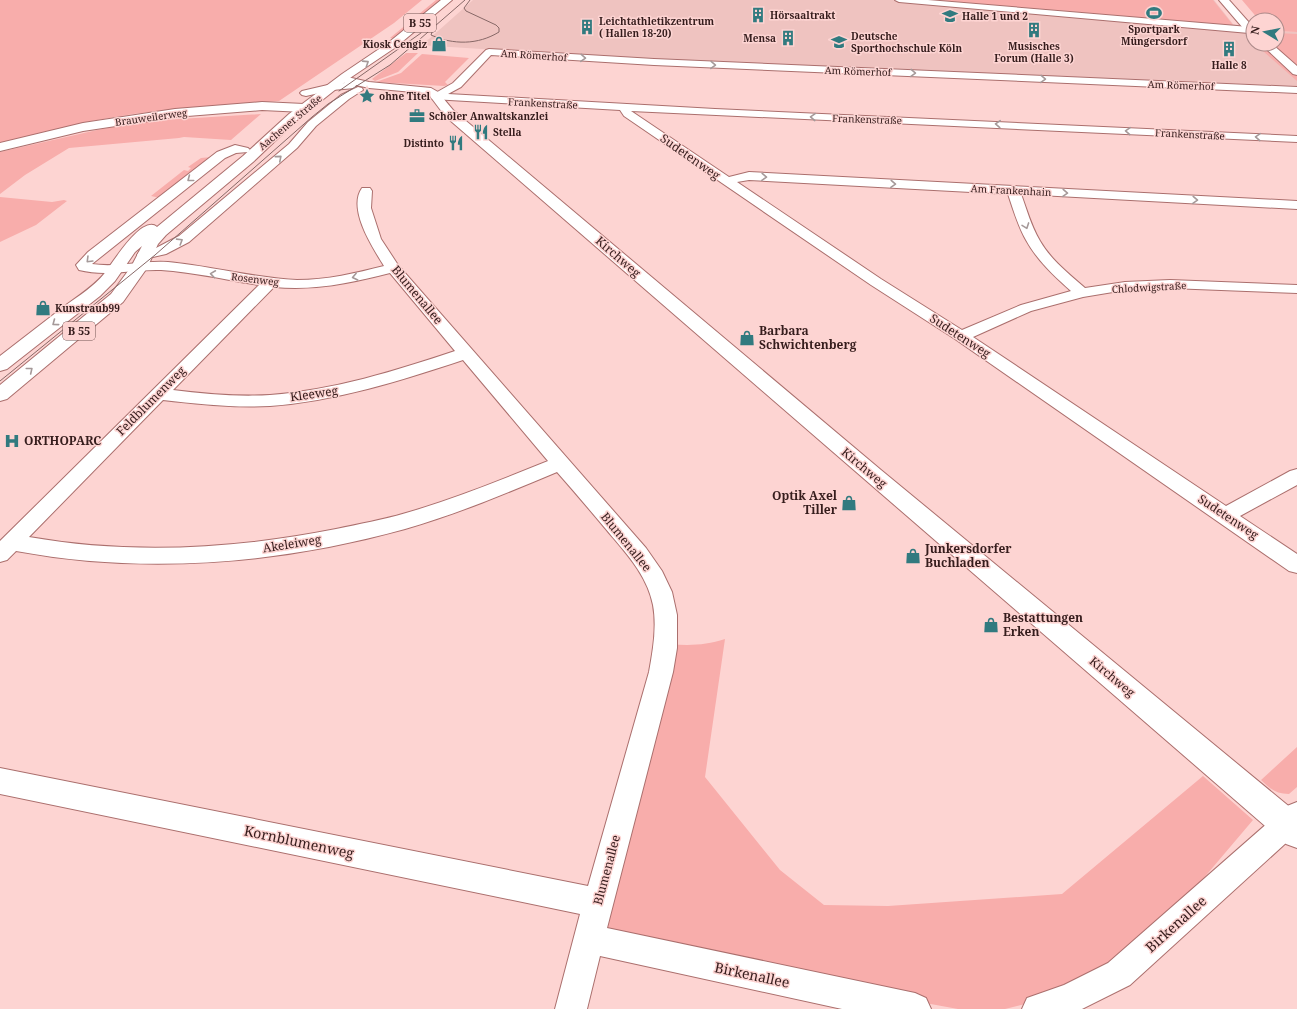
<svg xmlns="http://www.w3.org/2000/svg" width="1297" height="1009" viewBox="0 0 1297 1009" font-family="'Noto Serif',serif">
<rect width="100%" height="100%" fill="#fdd4d2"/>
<path fill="#efc3c0" d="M473 0H1214L1233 24 1253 29V44H1277V31L1297 32V86L661 60 418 45 429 39Z"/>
<path fill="#f8adab" d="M0 0H422L394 23 279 101 175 109 133 114 86 122 0 143Z
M436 0H442L396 39 390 38Z
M937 0H1213L1233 25Z
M1242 0H1297V32L1277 31V20H1259Z
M1277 33 1297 34V67L1272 44H1277Z
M1255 44H1261L1297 76V81Z
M406 53H418L398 72 375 81 372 79Z
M422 54 469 58 445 82 448 85 444 86 376 82 401 73Z
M261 114 231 140 184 137 179 138 69 148 25 175 0 194V152L97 130 147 121Z
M212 157 160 198 151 196 184 170 188 171 191 168 188 167 201 158Z
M0 197 52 202 64 200 67 201 36 225 0 242Z
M725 639 705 777 780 870 824 905 888 906 1062 894 1203 776 1253 820 1169 919 1114 967 1045 999 1005 1009H958L854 990 595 935 670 644C690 646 706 645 725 639Z
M1297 747V787L1289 794C1276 794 1270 789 1261 780Z"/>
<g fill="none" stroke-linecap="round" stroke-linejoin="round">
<defs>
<path id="minor" d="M895 0H928L1249 27 1252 28 1253 31 1249 33 899 2Z
M489 49 654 59 1297 87V93L654 65 491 55 461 87 448 94 715 109 1297 136V142L631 111 729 177 749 172 1297 201V209L1021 194C1027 210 1031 226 1040 241 1051 260 1069 274 1085 288L1125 282 1170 280 1297 285V293L1170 288 1125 290 1083 297 1031 311 973 337 1226 506 1290 471 1297 469V485L1240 516 1297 554V573L1289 571 955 339 871 285 624 116 620 110 432 99 431 97 432 95 453 83 486 50ZM749 180 1008 194C1013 209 1018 226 1026 240 1037 260 1054 276 1071 291L1021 305 962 330 881 279 737 182Z
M358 87 362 88 363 90 349 99 316 126 297 148 189 242 166 254 144 259 139 258 137 255 139 252 156 248 179 236 289 144 308 122 341 95Z
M235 145 248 148 250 150 248 152 236 153 225 158 92 264C117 268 142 260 168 262 211 266 254 278 297 280 327 280 356 273 384 266 373 248 347 209 362 188H370L372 191 371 208 381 239 398 265 646 548 662 571 672 592 677 615V648L673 672 607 928 915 993 926 998 931 1009H842L600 956 587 1009H555L580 914 0 794V768L588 886 649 672C653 650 657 627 653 605 647 574 624 551 605 528 589 509 573 490 557 472 507 493 457 514 405 529 279 564 145 575 16 551L7 560 0 562V541L259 285C226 280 194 272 161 270 133 269 107 277 79 270L76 265 88 252 217 152ZM390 273 455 351C395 371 334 390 270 395 237 397 205 394 173 390L274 287C314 291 351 283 390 273ZM463 360 548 461C501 480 455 499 406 513 383 520 359 524 336 529 235 549 131 555 29 537L163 400C199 404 234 408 270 406 336 401 400 381 463 360Z
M1297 802V833L1130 985 1082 1009H1022L1027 998 1064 985 1108 963 1287 806Z"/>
<path id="tertiary" d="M1219 0H1229L1253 27V36L1249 35Z
M1261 44H1272L1297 66V75L1293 74Z
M343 76 369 82 431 88 438 92 453 110 881 470 1297 813V848L1286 844 445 116 430 96 424 93 369 88 356 85 355 88 332 90 306 96 302 95 300 93 302 91 332 84 345 83 339 81 337 79Z
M262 102 304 104 308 105 310 108 308 111 304 112 262 110 175 117 83 131 0 151V143L83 123 175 109Z"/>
<path id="primary" d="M441 0H452L396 47 350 78 297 120 253 162 166 235 158 244 147 268 123 302 7 399 0 401V385L111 294 131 267 142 246 135 252 115 281 100 296 7 369 0 371V356C22 339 44 322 66 305 79 296 94 286 104 274 112 264 142 214 157 227L243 156 289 114 342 74 388 43Z"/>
</defs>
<use href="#minor" stroke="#ab6f6d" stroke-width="2"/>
<use href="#tertiary" stroke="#ab6f6d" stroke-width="2"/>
<use href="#primary" stroke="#ab6f6d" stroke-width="2"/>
<use href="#minor" fill="#fff" fill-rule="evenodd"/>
<use href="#tertiary" fill="#fff" fill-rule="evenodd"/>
<use href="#primary" fill="#fff" fill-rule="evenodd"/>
<path stroke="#876867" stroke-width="1" d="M434 27 431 35C453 45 478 45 499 32V28L496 25 466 11 464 8 470 0
M339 91 421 33
M0 381 155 255 312 117 328 104 390 65 465 0"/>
</g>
<defs><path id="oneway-chevron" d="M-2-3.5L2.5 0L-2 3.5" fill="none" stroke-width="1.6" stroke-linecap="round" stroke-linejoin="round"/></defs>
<g stroke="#a59999">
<use href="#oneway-chevron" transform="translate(583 58) rotate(4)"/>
<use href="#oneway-chevron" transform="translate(366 63) rotate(-33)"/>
<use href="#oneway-chevron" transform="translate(713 65) rotate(2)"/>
<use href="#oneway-chevron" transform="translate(913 73) rotate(2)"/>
<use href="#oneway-chevron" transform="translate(1043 79) rotate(2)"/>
<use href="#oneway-chevron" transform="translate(813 117) rotate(-177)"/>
<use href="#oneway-chevron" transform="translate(998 124) rotate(-177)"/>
<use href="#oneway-chevron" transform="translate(1128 131) rotate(-177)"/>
<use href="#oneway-chevron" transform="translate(1258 137) rotate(-177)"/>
<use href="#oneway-chevron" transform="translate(279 158) rotate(-41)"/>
<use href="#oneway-chevron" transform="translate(764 177) rotate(3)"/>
<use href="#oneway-chevron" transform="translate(190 179) rotate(142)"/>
<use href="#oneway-chevron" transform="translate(893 184) rotate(3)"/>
<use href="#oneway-chevron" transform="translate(1065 193) rotate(3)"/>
<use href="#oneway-chevron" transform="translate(1195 200) rotate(3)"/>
<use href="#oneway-chevron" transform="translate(1026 226) rotate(70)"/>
<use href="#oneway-chevron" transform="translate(180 241) rotate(-32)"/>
<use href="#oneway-chevron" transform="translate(89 260) rotate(135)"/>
<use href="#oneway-chevron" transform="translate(213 274) rotate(-172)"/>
<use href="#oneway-chevron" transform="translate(355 277) rotate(167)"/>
<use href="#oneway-chevron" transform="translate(55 323) rotate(143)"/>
<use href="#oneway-chevron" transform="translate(30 370) rotate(-39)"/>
</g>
<defs>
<symbol id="stadium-bare" viewBox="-9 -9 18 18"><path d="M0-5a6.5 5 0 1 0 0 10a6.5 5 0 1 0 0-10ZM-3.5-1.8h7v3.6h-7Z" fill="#317a7f" stroke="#fdd4d2" stroke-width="2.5" paint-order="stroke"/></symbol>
<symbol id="building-bare" viewBox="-9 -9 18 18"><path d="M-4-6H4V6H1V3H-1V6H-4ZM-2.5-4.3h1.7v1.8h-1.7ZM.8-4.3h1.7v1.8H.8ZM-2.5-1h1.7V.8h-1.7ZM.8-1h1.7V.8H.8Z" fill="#317a7f" stroke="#fdd4d2" stroke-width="2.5" paint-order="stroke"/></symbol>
<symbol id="university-bare" viewBox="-9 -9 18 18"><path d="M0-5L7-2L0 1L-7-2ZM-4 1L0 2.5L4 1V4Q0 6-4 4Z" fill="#317a7f" stroke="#fdd4d2" stroke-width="2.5" paint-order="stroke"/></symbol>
<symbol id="shop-bare" viewBox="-9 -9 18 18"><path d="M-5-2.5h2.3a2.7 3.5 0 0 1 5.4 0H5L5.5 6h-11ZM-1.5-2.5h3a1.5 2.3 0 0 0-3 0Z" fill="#317a7f" stroke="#fdd4d2" stroke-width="2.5" paint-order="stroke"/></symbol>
<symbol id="sight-bare" viewBox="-9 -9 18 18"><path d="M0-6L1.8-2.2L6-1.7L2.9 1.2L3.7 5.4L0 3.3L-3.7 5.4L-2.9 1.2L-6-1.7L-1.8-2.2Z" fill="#317a7f" stroke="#fdd4d2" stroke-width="2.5" paint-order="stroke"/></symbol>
<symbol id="office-bare" viewBox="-9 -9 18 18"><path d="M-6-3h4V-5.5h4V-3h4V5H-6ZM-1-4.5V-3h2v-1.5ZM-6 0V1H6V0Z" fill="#317a7f" stroke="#fdd4d2" stroke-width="2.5" paint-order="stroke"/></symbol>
<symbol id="restaurant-bare" viewBox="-9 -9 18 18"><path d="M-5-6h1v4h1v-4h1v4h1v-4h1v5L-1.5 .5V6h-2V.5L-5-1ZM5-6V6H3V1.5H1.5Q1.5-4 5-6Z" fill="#317a7f" stroke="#fdd4d2" stroke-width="2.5" paint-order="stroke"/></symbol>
<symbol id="hospital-bare" viewBox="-9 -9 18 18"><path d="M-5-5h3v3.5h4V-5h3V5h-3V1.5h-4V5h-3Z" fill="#317a7f" stroke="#fdd4d2" stroke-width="2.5" paint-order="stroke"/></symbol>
</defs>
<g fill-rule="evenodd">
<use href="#stadium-bare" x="1143" y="2" width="22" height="22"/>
<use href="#building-bare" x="747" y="4" width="22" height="22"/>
<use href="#university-bare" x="939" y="5" width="22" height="22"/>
<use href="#building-bare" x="576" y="16" width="22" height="22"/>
<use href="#building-bare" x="1023" y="19" width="22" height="22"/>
<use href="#building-bare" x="777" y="27" width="22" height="22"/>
<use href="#university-bare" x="828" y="31" width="22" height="22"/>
<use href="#shop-bare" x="428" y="33" width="22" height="22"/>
<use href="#building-bare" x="1218" y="38" width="22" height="22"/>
<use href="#sight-bare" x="356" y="85" width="22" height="22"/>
<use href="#office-bare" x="406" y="105" width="22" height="22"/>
<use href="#restaurant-bare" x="470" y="121" width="22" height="22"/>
<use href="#restaurant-bare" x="445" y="132" width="22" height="22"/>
<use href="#shop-bare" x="32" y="297" width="22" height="22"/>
<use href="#shop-bare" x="736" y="327" width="22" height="22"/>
<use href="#hospital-bare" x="1" y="430" width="22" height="22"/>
<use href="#shop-bare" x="838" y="492" width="22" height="22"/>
<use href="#shop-bare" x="902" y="545" width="22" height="22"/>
<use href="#shop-bare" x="980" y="614" width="22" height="22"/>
</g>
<g text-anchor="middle" stroke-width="3" stroke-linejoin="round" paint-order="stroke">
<g font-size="10" font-weight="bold" fill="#361d1d" stroke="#fdd4d2" text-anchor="start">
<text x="770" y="19">Hörsaaltrakt</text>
<text x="962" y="20">Halle 1 und 2</text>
<text x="599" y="25">Leichtathletikzentrum<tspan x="599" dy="12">( Hallen 18-20)</tspan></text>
<text x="1154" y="33" text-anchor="middle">Sportpark<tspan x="1154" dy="12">Müngersdorf</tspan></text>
<text x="851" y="40">Deutsche<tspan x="851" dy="12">Sporthochschule Köln</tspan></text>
<text x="776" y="42" text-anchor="end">Mensa</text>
<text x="427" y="48" text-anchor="end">Kiosk Cengiz</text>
<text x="1034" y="50" text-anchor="middle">Musisches<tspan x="1034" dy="12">Forum (Halle 3)</tspan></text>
<text x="1229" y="69" text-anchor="middle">Halle 8</text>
<text x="379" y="100">ohne Titel</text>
<text x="429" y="120">Schöler Anwaltskanzlei</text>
<text x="493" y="136">Stella</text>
<text x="444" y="147" text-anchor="end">Distinto</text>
<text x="55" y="312">Kunstraub99</text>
</g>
<g font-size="10" fill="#361d1d" stroke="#fdd4d2">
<text transform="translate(534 55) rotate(4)" y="4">Am Römerhof</text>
<text transform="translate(858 71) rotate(2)" y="4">Am Römerhof</text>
<text transform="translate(1181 85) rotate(2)" y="4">Am Römerhof</text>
<text transform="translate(543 103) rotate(3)" y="4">Frankenstraße</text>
<text transform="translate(151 117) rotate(-8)" y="4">Brauweilerweg</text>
<text transform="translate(867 119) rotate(2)" y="4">Frankenstraße</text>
<text transform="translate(290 122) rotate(-40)" y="4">Aachener Straße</text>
<text transform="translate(1190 134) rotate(3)" y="4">Frankenstraße</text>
<text transform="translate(1011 190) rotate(3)" y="4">Am Frankenhain</text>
<text transform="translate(255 279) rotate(7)" y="4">Rosenweg</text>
<text transform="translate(1149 287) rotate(-3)" y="4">Chlodwigstraße</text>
</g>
<g fill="#fdd4d2" stroke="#725453" stroke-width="1">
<rect x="404" y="14" width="32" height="18" rx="3"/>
<rect x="63" y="322" width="32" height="18" rx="3"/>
</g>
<g font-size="11" font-weight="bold" fill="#361d1d">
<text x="420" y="27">B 55</text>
<text x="79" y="335">B 55</text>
</g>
<g font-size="12" fill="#361d1d" stroke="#fdd4d2">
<text transform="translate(690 157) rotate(35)" y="4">Sudetenweg</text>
<text transform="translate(618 257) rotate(41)" y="4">Kirchweg</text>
<text transform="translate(417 295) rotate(50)" y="4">Blumenallee</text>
<text transform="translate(960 336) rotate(33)" y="4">Sudetenweg</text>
<text transform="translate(314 394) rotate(-8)" y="4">Kleeweg</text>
<text transform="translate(151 401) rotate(-45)" y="4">Feldblumenweg</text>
<text transform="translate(864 468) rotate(40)" y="4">Kirchweg</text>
<text transform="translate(1228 517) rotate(34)" y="4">Sudetenweg</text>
<text transform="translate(626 542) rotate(51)" y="4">Blumenallee</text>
<text transform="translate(292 544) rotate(-9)" y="4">Akeleiweg</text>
<text transform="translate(1112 677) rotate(40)" y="4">Kirchweg</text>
<text transform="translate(607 870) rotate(-75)" y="4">Blumenallee</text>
</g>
<g font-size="12" font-weight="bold" fill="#361d1d" stroke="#fdd4d2" text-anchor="start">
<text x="759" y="335">Barbara<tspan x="759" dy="14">Schwichtenberg</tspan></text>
<text x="24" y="445">ORTHOPARC</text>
<text x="837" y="500" text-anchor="end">Optik Axel<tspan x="837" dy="14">Tiller</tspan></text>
<text x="925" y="553">Junkersdorfer<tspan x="925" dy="14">Buchladen</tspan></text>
<text x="1003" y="622">Bestattungen<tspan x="1003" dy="14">Erken</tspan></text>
</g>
<g font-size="14" fill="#361d1d" stroke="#fdd4d2">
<text transform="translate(299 842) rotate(12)" y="5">Kornblumenweg</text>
<text transform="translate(1176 924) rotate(-42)" y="5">Birkenallee</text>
<text transform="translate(752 975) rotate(12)" y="5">Birkenallee</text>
</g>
</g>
<g transform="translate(1265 32) rotate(280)"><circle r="19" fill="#fdd4d2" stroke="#ad8b8a"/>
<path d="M0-3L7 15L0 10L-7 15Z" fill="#317a7f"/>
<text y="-6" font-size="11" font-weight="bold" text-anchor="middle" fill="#361d1d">N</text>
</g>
</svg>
